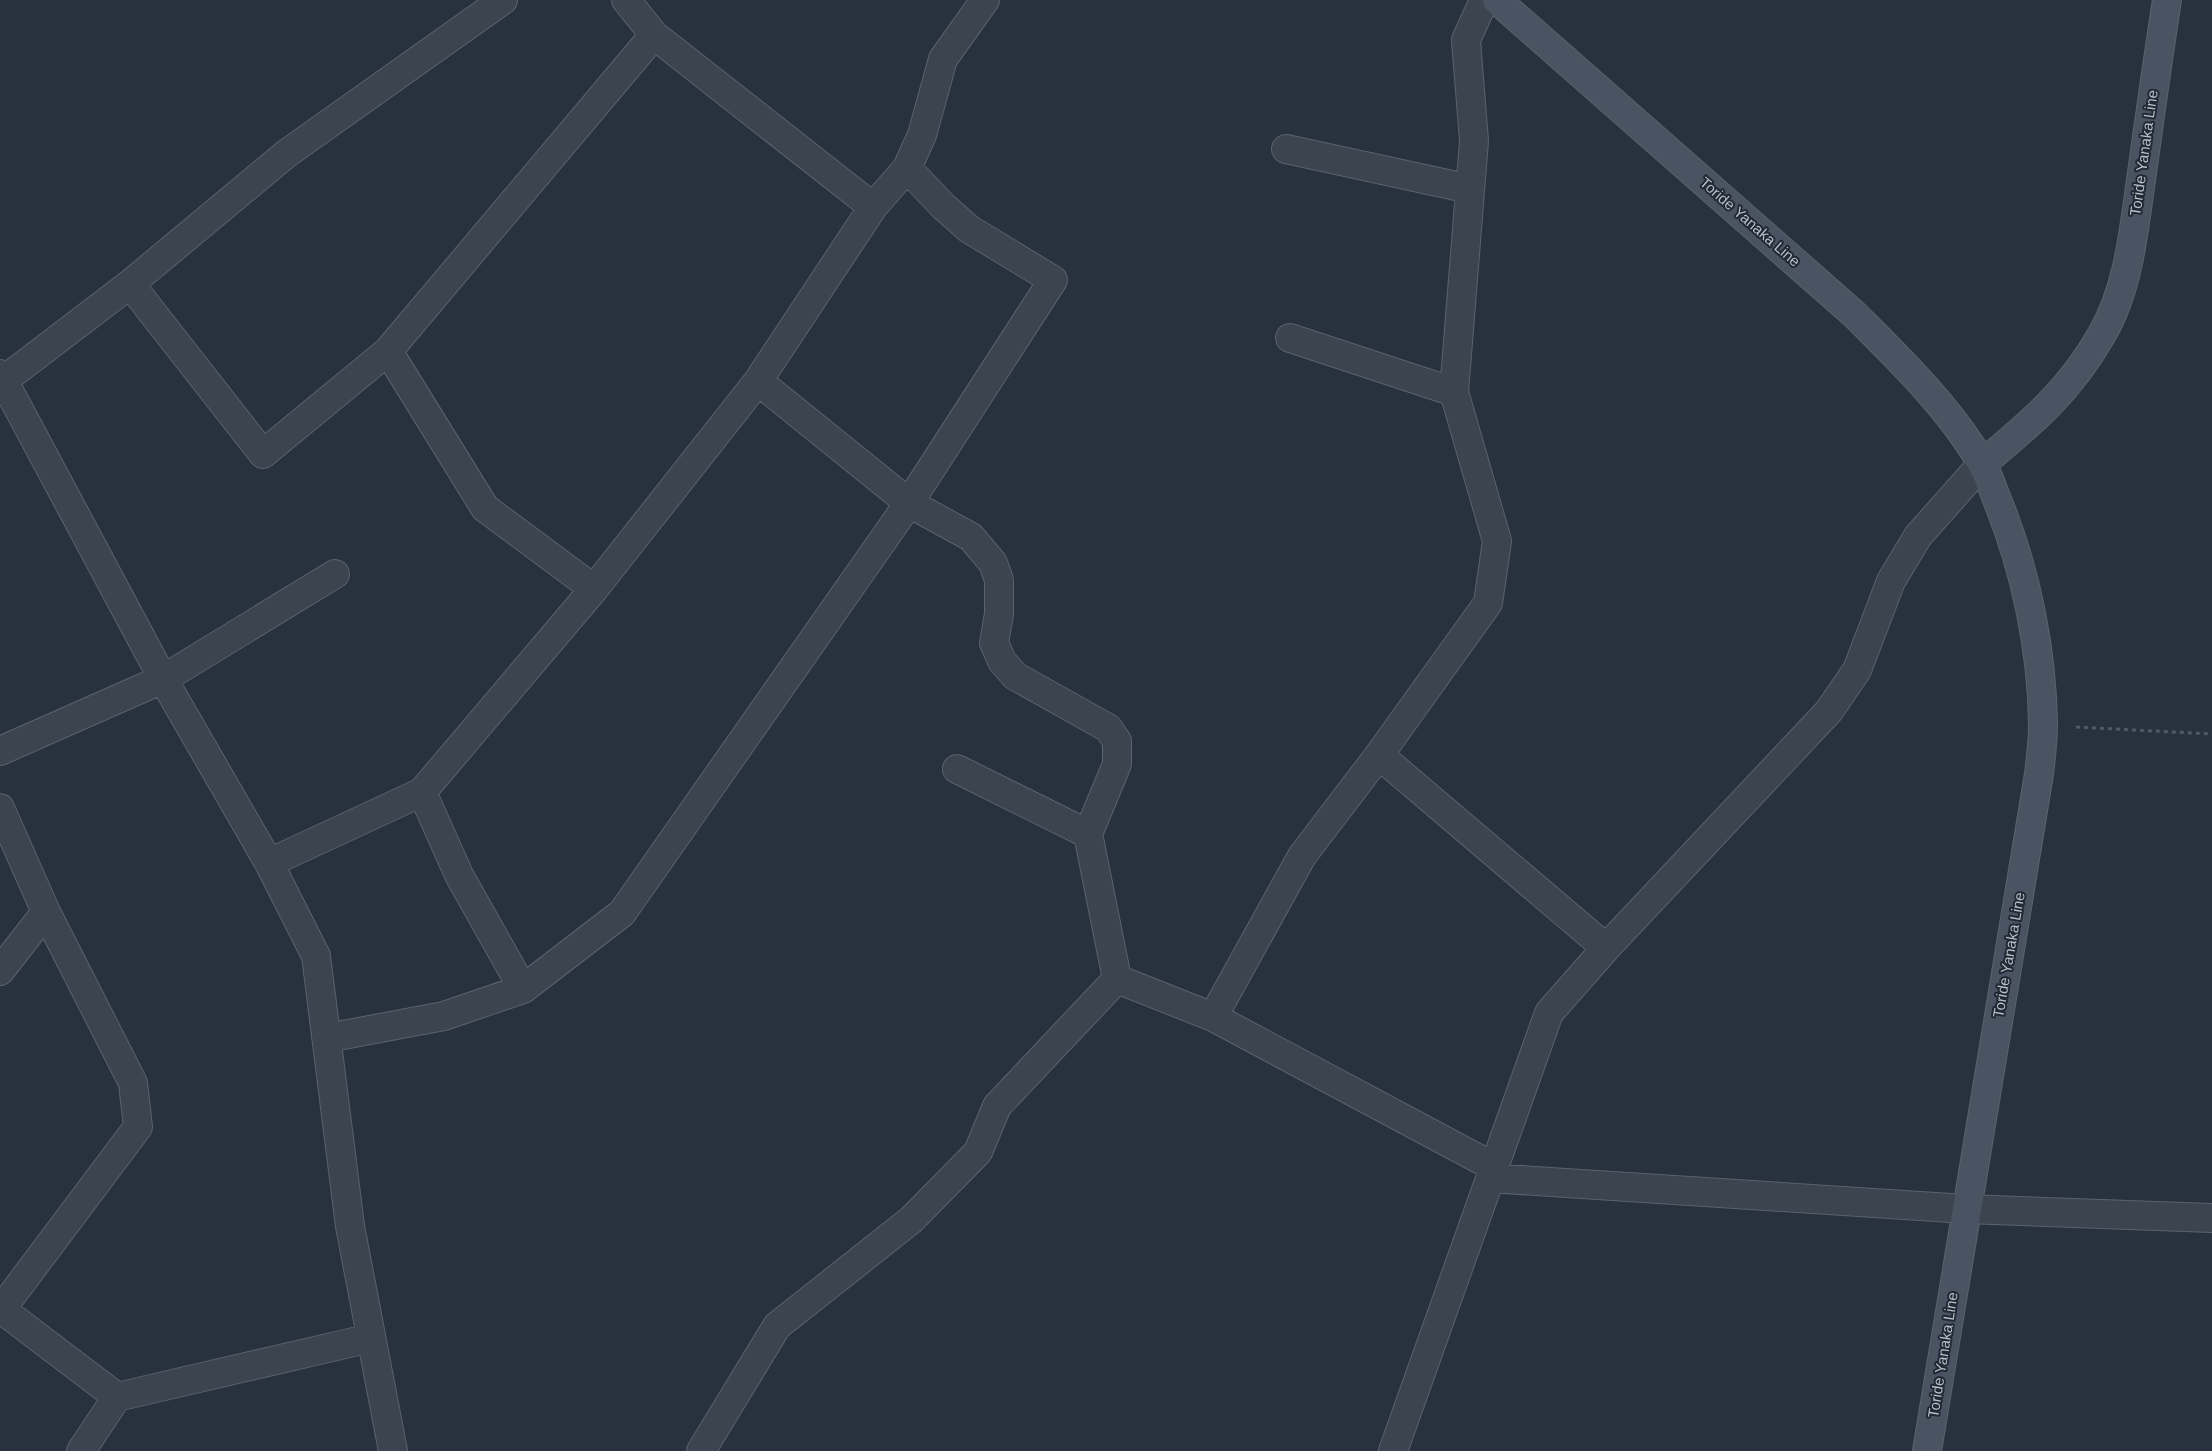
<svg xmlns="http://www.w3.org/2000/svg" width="2212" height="1451" viewBox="0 0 2212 1451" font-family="Arial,sans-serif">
<rect width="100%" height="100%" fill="#28323f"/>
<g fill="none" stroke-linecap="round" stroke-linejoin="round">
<defs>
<path id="street" d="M626 0 654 35 873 207
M1286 149 1470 189
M907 168 922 135 943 59 985 0
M130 284 263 454 388 351 654 35
M1290 338 1454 392
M388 351 485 508 594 589
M0 374 163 679 269 863 316 956 350 1226 393 1451
M758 381 909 503 971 537 993 563 999 580V614L994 643 1002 661 1015 676 1108 728 1117 741V764L1088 834 1117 979
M0 383 130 284 286 154 503 0
M0 751 163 679 335 574
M1379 755 1488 603 1497 541 1454 392 1474 141 1466 40 1484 0
M957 769 1088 834
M0 808 46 912 133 1083 138 1127 0 1311
M269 863 422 792
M0 971 46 912
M1213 1017 1494 1167
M327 1038 444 1016 523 989 622 913 909 503 1053 280 969 229 943 206 907 168 873 207 758 381 594 589 422 792 459 875 523 989
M1490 1178 1966 1209 2212 1218
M1 1309 117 1397 371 1338
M81 1451 117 1397
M701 1451 777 1326 911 1220 978 1152 997 1106 1117 979 1213 1017 1302 856 1379 755 1606 948
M1393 1451 1549 1013 1606 948 1829 711 1857 670 1891 581 1918 536 1982 464"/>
<path id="secondary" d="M1497 0 1854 314C1898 358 1951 409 1982 464 1989 476 1993 490 1998 502 2026 571 2042 650 2043 724 2043 741 2041 757 2039 774L1927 1451
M1982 464C2031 423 2070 391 2102 334 2130 286 2134 226 2142 173 2150 115 2158 58 2167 0"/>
</defs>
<use href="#street" stroke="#5a626c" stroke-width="30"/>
<use href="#secondary" stroke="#5a626c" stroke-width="30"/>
<path stroke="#4a5c5f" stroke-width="3" stroke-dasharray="4 4" stroke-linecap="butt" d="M2076 727 2212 734"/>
<use href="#street" stroke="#3c444f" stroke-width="28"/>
<use href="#secondary" stroke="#4a5362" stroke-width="28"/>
</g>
<g text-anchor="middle" stroke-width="4" stroke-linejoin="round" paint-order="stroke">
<g font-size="15" fill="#b8bfc9" stroke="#212934">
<text transform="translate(2144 153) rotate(-82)" y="5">Toride Yanaka Line</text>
<text transform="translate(1750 222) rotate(41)" y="5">Toride Yanaka Line</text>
<text transform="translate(2009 955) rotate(-80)" y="5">Toride Yanaka Line</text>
<text transform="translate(1943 1355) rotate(-81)" y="5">Toride Yanaka Line</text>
</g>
</g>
</svg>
